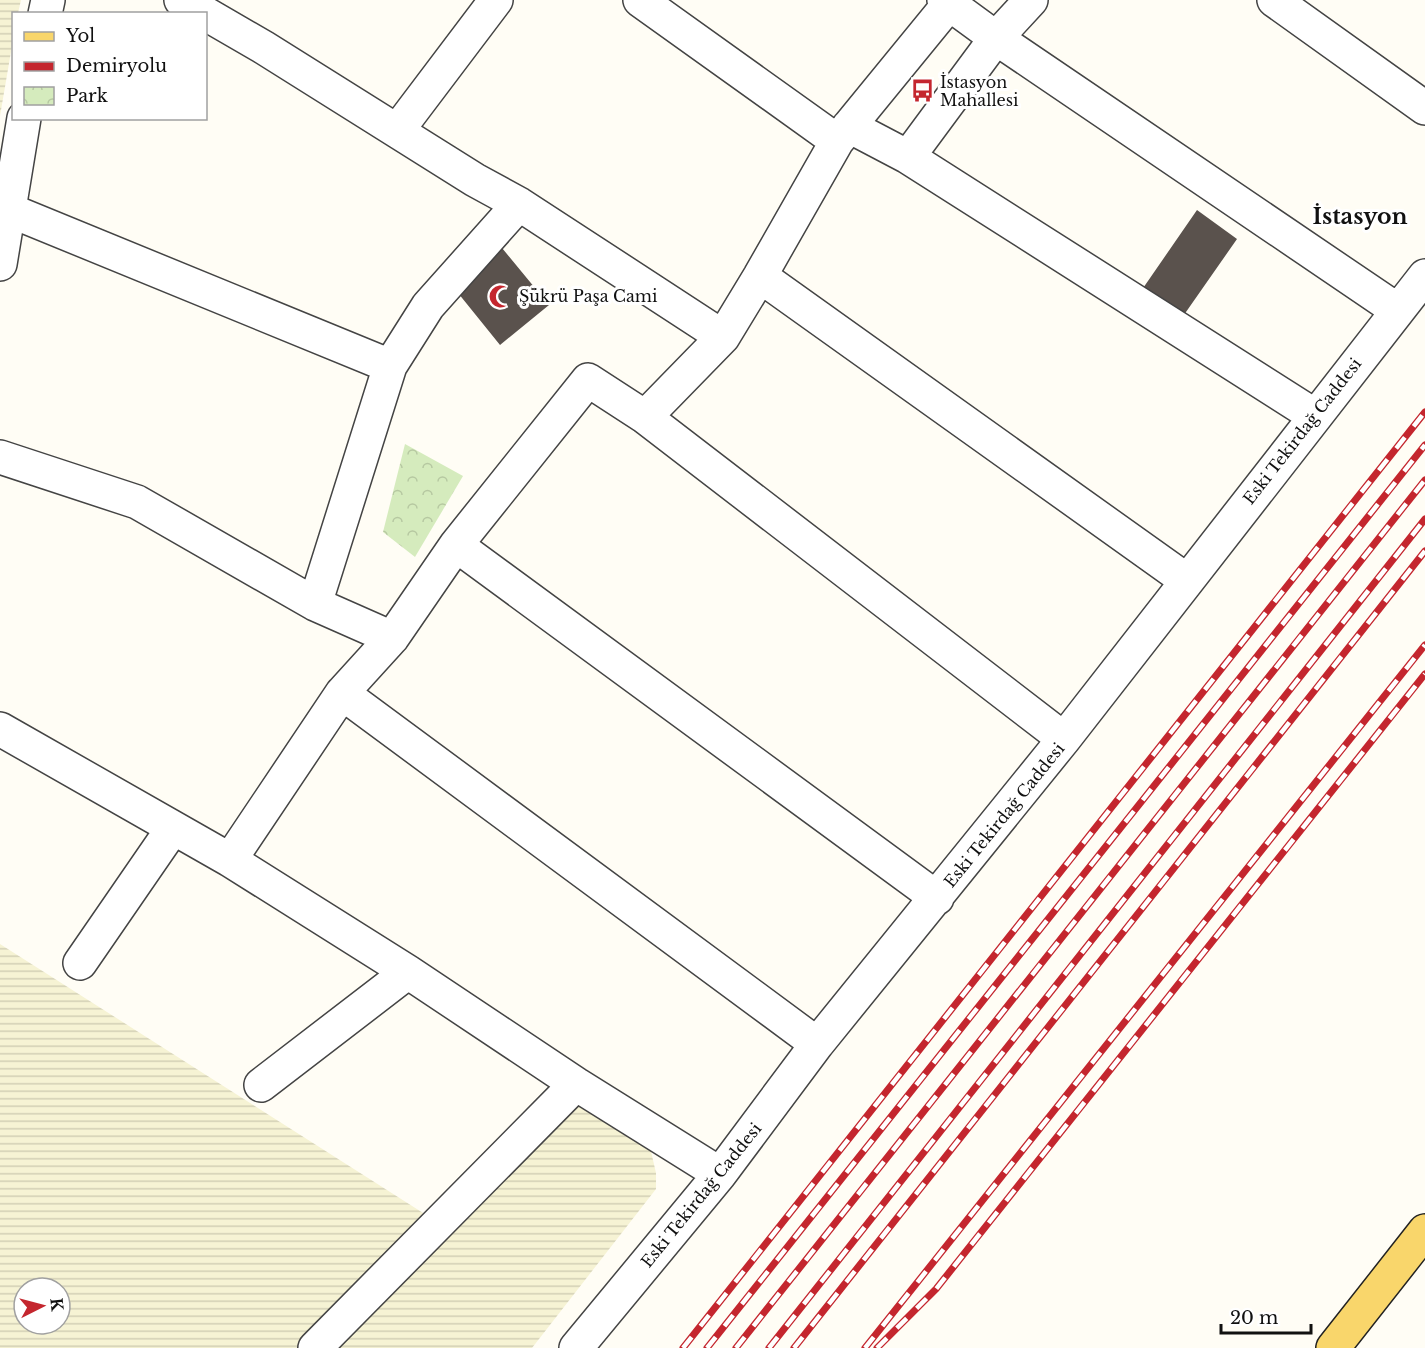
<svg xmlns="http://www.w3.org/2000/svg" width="1425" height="1348" viewBox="0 0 1425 1348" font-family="'Libre Baskerville',serif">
<defs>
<pattern id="farmland-rules" width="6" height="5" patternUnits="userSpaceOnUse" patternTransform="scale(1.5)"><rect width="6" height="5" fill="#f6f3d4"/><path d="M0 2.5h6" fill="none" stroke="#d2cfb5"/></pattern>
<pattern id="park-crowns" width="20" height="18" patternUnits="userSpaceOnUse" patternTransform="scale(1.5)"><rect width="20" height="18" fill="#d5ebbd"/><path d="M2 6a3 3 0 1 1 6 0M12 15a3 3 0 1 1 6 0" fill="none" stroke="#b6c8a1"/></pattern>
</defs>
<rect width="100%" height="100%" fill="#fffdf5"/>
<path fill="url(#farmland-rules)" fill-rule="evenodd" d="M0 0H21L18 13 14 14 13 40 0 116Z
M0 944 431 1218 316 1348H0ZM24 1288H60V1324H24Z
M575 1103 650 1147 656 1173V1189L532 1348H327Z"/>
<path fill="url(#park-crowns)" d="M405 444 463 476 415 557 383 532Z"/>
<path fill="#5a524d" d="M1197 210 1237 239 1179 322 1139 294Z
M502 248 549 305 500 345 454 288Z"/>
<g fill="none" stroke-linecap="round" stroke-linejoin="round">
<defs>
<path id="minor" d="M181 0 205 14
M640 0 837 141
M944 0 996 38 1397 310
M1274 0 1425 108
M45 14 48 0
M206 14 263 47 475 180 519 204 723 337
M849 126 908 157 1315 416
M397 131 496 0
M908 157 996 38 1031 0
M9 210 390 366
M0 264 24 118
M760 276 1186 580
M645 417 723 337 760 276 837 141 949 4
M0 457 137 502 315 604 392 638
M456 545 937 898
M315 604 390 366 428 306 519 204
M342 693 817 1044
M0 729 230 860 408 972 576 1084 720 1174
M230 860 342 693 392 638 456 545 588 380 645 417 1064 739
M80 963 173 828
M261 1085 408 972
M315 1348 576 1084
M576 1348 720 1174 817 1044 1064 739 1425 276"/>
<path id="major" d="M1333 1348 1425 1231"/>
</defs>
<use href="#minor" stroke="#444" stroke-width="36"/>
<use href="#major" stroke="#222" stroke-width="36"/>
<use href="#minor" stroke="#fff" stroke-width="33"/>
<use href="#major" stroke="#f9d66b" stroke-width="33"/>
<defs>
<path id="rail" d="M683 1348 1425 412
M707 1348 1425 445
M736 1348 1425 480
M769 1348 1425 519
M794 1348 1425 551
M865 1348 1425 645
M877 1348 936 1289 1425 674"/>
</defs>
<use href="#rail" stroke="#c4262e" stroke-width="7"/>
<use href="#rail" stroke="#fff" stroke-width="4.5" stroke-dasharray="14" stroke-linecap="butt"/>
</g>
<defs>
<symbol id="bus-bare" viewBox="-9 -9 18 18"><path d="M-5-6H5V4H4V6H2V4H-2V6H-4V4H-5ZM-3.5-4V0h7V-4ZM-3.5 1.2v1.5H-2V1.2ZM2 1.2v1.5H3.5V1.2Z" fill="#c4262e" stroke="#fff" stroke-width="2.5" paint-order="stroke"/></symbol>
<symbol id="mosque-bare" viewBox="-9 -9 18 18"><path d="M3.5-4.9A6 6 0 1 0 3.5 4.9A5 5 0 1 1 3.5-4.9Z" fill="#c4262e" stroke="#fff" stroke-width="2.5" paint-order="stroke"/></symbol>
</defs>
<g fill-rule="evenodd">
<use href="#bus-bare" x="906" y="74" width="33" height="33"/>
<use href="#mosque-bare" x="484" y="280" width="33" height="33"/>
</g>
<g text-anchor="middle" stroke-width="6" stroke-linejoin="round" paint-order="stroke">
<g font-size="16" fill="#111" stroke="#fff" text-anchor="start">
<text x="940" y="88">İstasyon<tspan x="940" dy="18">Mahallesi</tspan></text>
<text x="519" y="302">Şükrü Paşa Cami</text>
</g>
<g font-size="16" fill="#111" stroke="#fff">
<text transform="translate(1302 431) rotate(-52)" y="6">Eski Tekirdağ Caddesi</text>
<text transform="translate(1004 815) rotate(-51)" y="6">Eski Tekirdağ Caddesi</text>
<text transform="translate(701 1195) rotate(-51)" y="6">Eski Tekirdağ Caddesi</text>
</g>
<g font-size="22" font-weight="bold" fill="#111" stroke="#fff">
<text x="1360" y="224">İstasyon</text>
</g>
</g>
<rect x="12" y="12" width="195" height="108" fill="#ffffff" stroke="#a0a0a0" stroke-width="1.5"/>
<rect x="24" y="32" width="30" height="9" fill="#f9d66b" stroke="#a0a0a0" stroke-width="1.5"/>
<text x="66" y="42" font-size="18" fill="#111111">Yol</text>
<rect x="24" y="62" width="30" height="9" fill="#c4262e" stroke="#a0a0a0" stroke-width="1.5"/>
<text x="66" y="72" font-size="18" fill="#111111">Demiryolu</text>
<rect x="24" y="87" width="30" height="18" fill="url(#park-crowns)" stroke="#a0a0a0" stroke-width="1.5"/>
<text x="66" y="102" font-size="18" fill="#111111">Park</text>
<g transform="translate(42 1306) rotate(84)"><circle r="28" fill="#ffffff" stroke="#a0a0a0" stroke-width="1.5"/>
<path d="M0-4.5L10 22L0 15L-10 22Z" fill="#c4262e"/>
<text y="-9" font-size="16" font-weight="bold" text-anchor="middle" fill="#111111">K</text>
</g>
<path d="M1221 1324v9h90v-9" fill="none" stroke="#111111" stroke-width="3"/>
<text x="1230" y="1324" font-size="18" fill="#111111" stroke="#ffffff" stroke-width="4.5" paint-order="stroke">20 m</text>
</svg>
